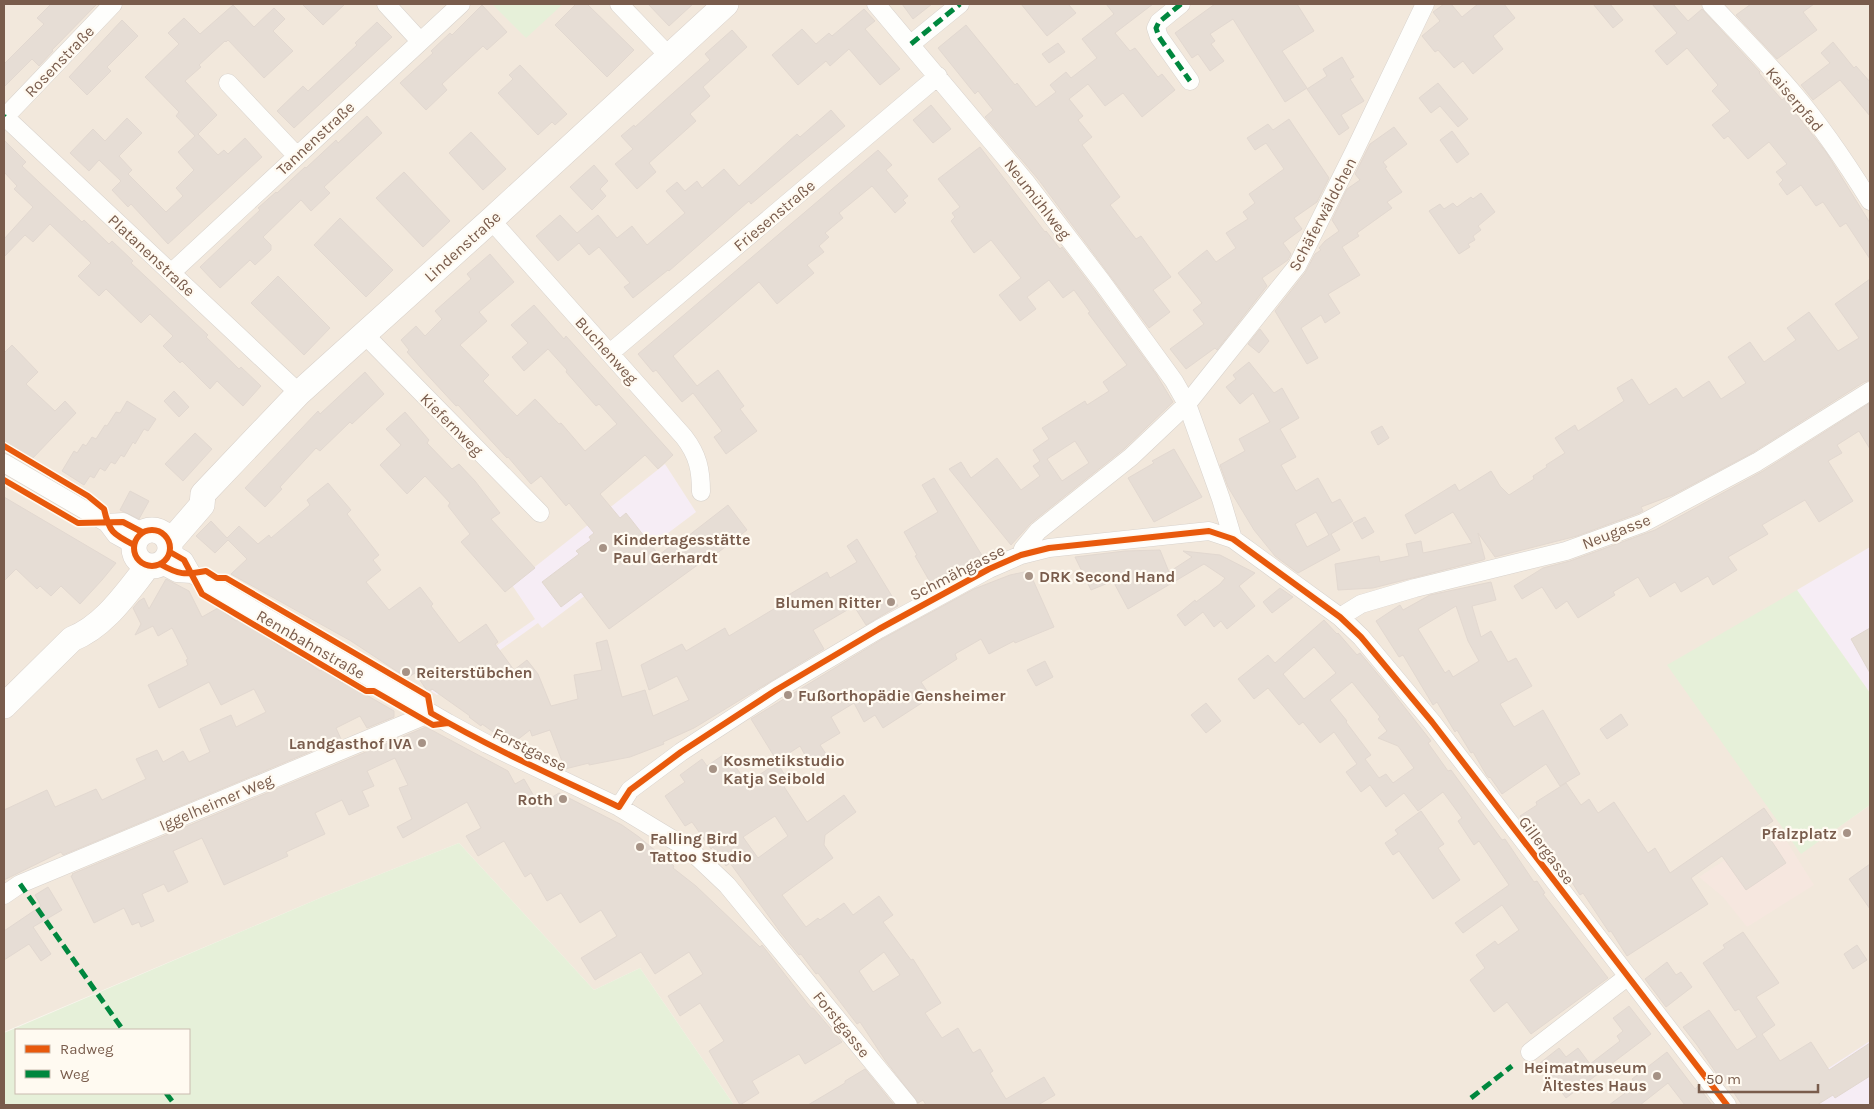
<svg xmlns="http://www.w3.org/2000/svg" width="1874" height="1109" viewBox="0 0 1874 1109" font-family="Karla,sans-serif">
<rect width="100%" height="100%" fill="#f9f5ee"/>
<path fill="#f2e8dc" d="M4 4H1870V693L1797 590 1801 853 1870 805V1105H734L640 968 594 990 459 843 320 898 4 1032Z"/>
<path fill="#f6e7df" d="M1777 826 1814 885 1747 927 1723 897 1699 877Z"/>
<path fill="#f6edf5" d="M665 464 696 512 542 628 538 623 437 695 431 691 535 619 512 585Z
M1870 547V693L1797 590Z
M1870 1041V1105H1789L1787 1100 1818 1075Z"/>
<path fill="#e6f0d9" fill-rule="evenodd" d="M492 4H563L526 38Z
M1797 590 1870 693V805L1801 854 1667 665Z
M459 843 594 990 640 968 734 1105H4V1033L320 898ZM16 1030H189V1093H16Z"/>
<path fill="#e6ddd5" stroke="#e2d8d0" fill-rule="evenodd" d="M51 4H97L52 50 53 51 39 66 32 59 4 87V64L44 24 37 18Z
M302 4H345L323 25Z
M576 4H587L634 50 607 77 555 25Z
M648 4H693L669 26Z
M902 4H932L913 19Z
M1021 4H1068L1076 13 1047 36Z
M1106 4H1153L1115 33 1130 51 1135 48 1158 77 1162 74 1175 90 1142 117 1123 93 1105 106 1088 84 1069 99 1083 116 1078 120 1092 137 1082 145 1120 197 1110 205 1136 239 1141 236 1171 277 1153 290 1170 312 1149 328 1038 179 985 117 993 110 978 91 975 94 938 48 966 25 1015 85 1017 83 1036 107 1056 92 1050 85 1066 72 1071 78 1097 58 1082 39 1114 14Z
M1215 4H1297L1314 31 1282 51 1307 88 1285 102 1233 19 1210 34 1215 41 1211 44 1224 61 1210 71 1198 54 1192 58 1175 33Z
M1444 4H1451L1462 17 1478 4H1504L1515 18 1493 36 1503 49 1473 74 1463 61 1454 68 1438 50 1435 52 1422 36 1440 21 1433 12Z
M1593 4H1610L1623 20 1613 28Z
M1652 4H1673L1688 21 1702 9 1760 72 1759 73 1782 100 1784 98 1786 101 1826 152 1870 223V259L1846 223 1840 227 1823 202 1816 206 1801 185 1787 195 1779 184 1783 180 1776 172 1787 164 1769 142 1748 159 1728 136 1724 139 1712 125 1730 111 1712 91 1718 85 1687 48 1667 65 1655 51 1677 33Z
M1751 4H1814L1803 12 1817 30 1777 59 1736 15Z
M233 5 254 27 274 8 285 19 273 31 293 51 264 78 228 40 226 42 225 41 199 65 201 67 185 81 217 115 198 134 218 155 224 150 228 154 245 138 262 157 168 244 131 204 128 207 112 190 121 181 99 160 89 171 70 153 93 129 105 141 127 118 142 133 119 156 132 170 128 174 166 212 183 196 176 188 194 170 178 152 195 136 176 116 179 112 145 77 179 44 168 33 184 18 200 34Z
M482 5 507 32 487 50 483 46 442 84 447 90 426 110 400 83 433 53 431 51 450 33 452 35Z
M864 9 875 21 865 29 900 69 880 85 849 49 830 66 826 61 798 85 772 55 802 29 816 44 829 33 832 36Z
M122 20 138 36 107 67 111 71 87 95 69 77Z
M377 22 392 37 294 128 277 111 303 86 308 91 357 45 355 43Z
M732 30 747 47 703 87 710 96 690 114 696 121 649 163 656 172 637 189 615 164 633 149 621 136 634 125 635 127 710 60 705 54Z
M1833 42 1854 68 1856 66 1870 82V116L1840 80 1813 100 1801 85 1830 63 1821 53Z
M1058 43 1065 52 1049 63 1042 54Z
M1342 57 1354 77 1350 79 1364 101 1341 115 1349 128 1339 135 1307 89 1327 76 1323 69Z
M520 65 567 114 555 125 552 122 538 135 498 93 513 79 509 75Z
M1438 83 1468 119 1458 127 1440 106 1431 113 1419 98Z
M931 105 951 129 933 143 913 120Z
M831 110 845 126 751 204 749 201 669 271 668 270 633 298 624 287 630 283 599 247 589 255 579 243 558 261 536 236 560 215 577 233 598 215 617 238 632 226 647 245 685 213 666 191 677 182 685 191 697 181 702 188 724 169 739 186 797 134 800 137Z
M367 116 382 133 324 187 330 193 311 211 301 200 263 237 271 245V250L255 265 250 260 220 288 200 267 260 210 258 208 276 192 277 193 305 167 306 168 336 140 338 143Z
M1289 119 1329 178 1317 202 1294 218 1302 229 1283 243 1291 254 1288 260 1262 278 1267 286 1217 350 1215 348 1186 369 1170 349 1204 324 1193 310 1202 303 1178 273 1207 250 1216 262 1236 248 1226 233 1248 219 1243 212 1255 203 1249 194 1284 169 1266 143 1255 150 1247 138 1268 124 1273 130Z
M1394 127 1407 144 1383 162 1387 167 1385 168 1402 192 1387 202 1392 208 1357 233 1359 236 1342 247 1360 275 1328 294 1340 313 1325 323 1321 315 1301 328 1318 358 1307 364 1275 311 1305 273 1315 254 1321 250 1319 248 1325 241 1339 231 1332 220 1347 189 1360 180 1355 174 1370 144Z
M1452 131 1469 154 1457 163 1440 140Z
M471 132 506 169 483 190 449 153Z
M4 140 26 162 22 166 40 183 82 222 84 220 109 244 112 241 133 261 131 263 208 335 206 337 239 369 241 367 261 386 243 406 217 381 210 389 182 361 180 363 163 346 173 336 150 314 141 323 106 289 99 296 78 276 91 263 50 224 33 242 25 235 4 257V239L33 207 14 189 17 186 4 172Z
M980 147 1045 232 1046 231 1060 249 1062 247 1093 288 1156 374 1173 402 1124 449 1031 523 1011 545 949 469 961 462 971 478 997 458 1021 490 1040 476 1033 466 1040 461 1033 450 1049 439 1042 428 1085 401 1087 405 1109 391 1103 382 1127 365 1088 313 1090 312 1074 290 1063 298 1049 280 1027 297 1036 309 1020 321 999 295 1021 278 991 240 974 253 951 221 955 217 952 213 960 207 938 179ZM1075 441 1089 463 1062 481 1047 459Z
M878 150 892 165 886 170 908 196 903 200 906 203 895 213 872 186 839 213 843 218 825 233 829 237 819 246 824 252 807 265 814 273 777 304 759 282 673 356 697 386 718 370 744 406 740 409 757 431 726 454 714 437 722 431 693 393 682 402 656 370 653 372 638 354Z
M594 165 608 181 600 189 606 196 592 210 570 187Z
M404 172 450 221 423 247 376 198Z
M1481 193 1495 212 1478 226 1481 230 1473 236 1475 240 1468 244 1470 247 1459 254 1429 211 1440 204 1444 209 1453 203 1457 207 1471 197 1473 199Z
M340 218 393 270 366 297 314 245Z
M490 254 514 282 479 312 487 321 460 345 489 375 483 381 517 416 535 399 559 424 561 423 585 451 617 424 599 404 596 406 566 372 567 370 548 349 524 371 512 357 528 343 511 325 534 305 564 339 566 336 673 455 658 469 645 455 600 494 620 518 626 513 659 555 677 541 679 543 728 505 747 530 711 558 710 556 609 629 581 592 561 607 542 582 579 554 576 551 591 540 589 537 594 533 569 503 566 506 541 476 531 484 508 457 507 458 458 405 456 406 421 368 407 352 409 350 401 340 416 326 425 336 442 319 435 311 471 279 467 274Z
M278 276 330 328 304 355 251 303Z
M1870 279V380L1864 382 1752 453 1673 495 1641 507 1643 511 1639 513 1577 536 1495 557 1478 533 1485 559 1483 560 1373 588 1338 590 1335 564 1379 556 1380 562 1409 556 1406 544 1421 541 1423 553 1472 543 1453 512 1415 534 1405 515 1455 484 1459 491 1491 471 1500 486 1509 495 1534 479 1533 476 1547 467 1546 465 1565 453 1555 438 1575 425 1578 431 1624 401 1617 388 1632 379 1649 405 1676 388 1683 398 1709 381 1721 399 1746 383 1728 357 1750 342 1764 362 1796 340 1787 328 1809 312 1838 351 1859 338 1835 304Z
M1260 329 1269 341 1259 353 1248 344Z
M12 345 38 372 26 384 55 411 65 401 76 413 32 459 4 441V353Z
M1249 362 1274 393 1282 388 1299 418 1280 429 1296 457 1281 465 1296 491 1318 478 1332 503 1340 499 1353 521 1331 534 1340 550 1298 573 1275 556 1254 530 1228 487 1220 465 1245 451 1239 439 1270 422 1253 393 1240 404 1226 387 1236 379 1233 375ZM1316 512 1329 535 1307 547 1295 524Z
M365 372 384 394 352 424 350 422 320 451 316 448 280 487 282 489 265 507 245 488 318 411 320 414Z
M174 391 189 407 179 417 164 401Z
M127 401 156 419 148 431 144 429 135 444 133 442 124 457 121 455 115 464 111 462 105 471 100 468 94 478 90 476 84 485 62 471 74 451 77 453 83 444 86 446 92 437 96 439 105 425 107 426 116 412 120 413Z
M1870 403V449L1859 431 1837 445 1842 453 1828 461 1853 501 1819 522 1805 500 1762 525 1768 534 1728 557 1737 570 1713 585 1708 576 1681 592 1675 582 1650 597 1638 577 1613 592 1615 595 1578 618 1567 601 1556 609 1542 587 1522 599 1514 586 1543 568 1570 561 1655 530 1763 471Z
M405 412 429 440 427 443 452 469 459 464 475 481 500 513 491 519 535 568 505 592 461 542 470 534 448 506 450 503 425 476 407 494 380 465 401 445 386 429Z
M1382 426 1389 438 1378 445 1371 432Z
M195 433 212 449 183 481 165 464Z
M1174 449 1202 497 1154 522 1128 478 1154 463 1152 461Z
M934 478 983 557 966 570 933 587 915 556 917 555 904 532 938 512 922 485Z
M328 483 351 510 347 514 379 555 373 560 381 570 366 582 389 610 420 587 433 604 431 606 459 643 486 624 498 642 495 644 514 670 527 660 538 674 551 706 578 699 574 675 602 670 596 643 607 640 622 697 645 690 653 716 689 700 677 676 649 690 641 665 682 644 686 651 725 628 729 636 777 607 775 603 827 572 830 578 857 562 847 546 857 539 898 606 866 625 854 606 813 630 824 649 694 728 663 742 664 744 630 757 589 765V763L565 769 550 730 532 736 530 730 512 744 506 741 482 724 481 726 469 717 470 716 432 689 428 692 415 673 407 678 351 641 231 574 247 559 228 540 215 553 196 536 211 521 227 538 239 526 258 544 269 535 271 538 310 505 307 500Z
M130 491 149 501 139 519 120 510Z
M4 497 116 563 102 580 80 604 61 586 51 596 40 586 37 589 16 569 4 581Z
M1365 517 1374 532 1362 539 1353 523Z
M1160 550 1169 572 1192 557 1183 551 1220 555 1255 573 1239 586 1255 606 1227 629 1221 621 1214 627 1203 612 1185 626 1177 615 1195 600 1196 602 1220 584 1225 578 1204 564 1128 609 1113 581 1091 590 1075 557 1125 551Z
M1029 571 1054 627 1015 643 1014 641 989 654 981 639 955 654 957 659 921 682 931 697 883 728 875 715 864 722 854 703 831 717 840 733 820 745 826 754 810 764 800 746 777 761 751 719 884 638 974 589 1010 575Z
M166 579 189 591 202 617 218 608 236 621 238 620 256 630 290 653 293 652 320 671 323 669 342 683 344 682 394 711V717L367 728 360 716 336 728 341 739 63 855 61 852 4 880V810L47 790 55 807 96 789 102 800 146 779 136 759 157 750 163 762 183 751 189 762 210 752 200 729 231 715 236 727 266 712 254 689 221 705 209 682 159 708 148 685 188 665 186 660 188 659 172 628 158 636 153 626 135 635 141 624 133 608 139 601 144 598 149 609Z
M1491 582 1496 600 1472 606 1481 637 1491 631 1508 662 1516 658 1532 686 1500 704 1514 727 1543 710 1580 774 1560 786 1546 764 1502 794 1490 777 1489 778 1487 776 1473 752 1471 753 1457 730 1455 732 1437 702 1433 705 1403 655 1399 657 1376 621 1400 605 1403 610 1430 595ZM1456 606 1468 641 1479 661 1453 677 1449 670 1445 673 1418 629Z
M1280 588 1293 597 1272 613 1263 602Z
M1324 620 1337 634 1338 633 1357 655 1360 653 1391 690 1431 741 1428 743 1448 771 1451 770 1502 840 1505 839 1534 882 1537 881 1545 893 1543 894 1608 978 1531 1034 1507 1002 1494 1012 1470 980 1485 968 1476 955 1495 941 1498 945 1519 930 1502 905 1463 933 1455 923 1509 885 1479 841 1474 845 1458 821 1462 818 1443 792 1418 811 1404 793 1386 807 1370 785 1361 792 1346 772 1357 764 1334 732 1320 743 1303 722 1299 725 1268 688 1254 699 1238 679 1268 655 1275 663ZM1314 647 1336 673 1304 699 1283 674ZM1352 682 1380 717 1378 719 1387 731 1378 738 1398 746 1414 768 1393 783 1386 774 1379 778 1365 759 1371 755 1346 722 1347 721 1330 700Z
M1870 628V673L1851 639Z
M1045 661 1053 677 1036 686 1027 670Z
M1206 703 1221 721 1206 733 1191 715Z
M1621 714 1628 725 1607 739 1600 729Z
M426 727 508 771 515 784 524 779 539 805 559 793 622 825 639 837 674 866 673 868 696 886 760 947 762 945 811 1008H813L842 1042 805 1064 799 1054 752 1081 759 1093 740 1105 709 1051 724 1041 700 1003 680 1016 668 996 703 974 689 952 655 974 641 952 595 980 581 958 617 936 601 910 580 923 561 893 547 901 531 873 525 877 504 841 478 856 466 836 481 828 467 802 403 838 397 827 412 819 399 788 408 785 395 758 367 771 374 786 362 791 369 806 349 815 342 800 315 813 325 834 286 852 288 856 224 885 202 838 173 851 188 882 168 892 164 884 142 894 154 921 141 927 139 922 132 925 124 908 94 923 71 876 73 875 72 874Z
M726 753 747 783 777 763 787 778 781 782 807 822 844 795 856 812 825 835 824 845 833 858 782 895 806 927 818 918 820 920 844 903 853 915 879 896 893 915 883 922 911 960 913 959 941 1003 925 1013 942 1038 958 1028 973 1053 980 1049 993 1071 990 1073 1006 1099 1044 1077 1055 1095 1038 1105H926L923 1100 918 1103 885 1060 860 1022 857 1024 818 973 816 974 801 954 799 955 781 933 730 863 726 866 713 847 711 849 692 822 685 826 665 796 685 782 680 775 702 759 707 766ZM775 816 788 836 758 858 743 837ZM884 952 900 975 873 992 859 971Z
M1566 783 1581 805 1589 799 1598 813 1614 802 1648 853 1655 848 1670 873 1764 808 1773 821 1763 828 1786 863 1746 890 1722 856 1691 878 1708 904 1627 956 1611 931 1609 932 1583 893 1580 895 1564 870 1563 871 1548 850 1546 852 1520 816 1537 805 1536 802Z
M1421 811 1444 844 1438 848 1460 880 1433 899 1399 851 1393 855 1385 843 1398 834 1395 830Z
M1870 864V909L1849 879Z
M48 887 62 910 33 927 51 954 41 961 29 944 4 960V931L41 906 35 895Z
M1743 932 1779 983 1756 997 1775 1025 1762 1034 1780 1061 1811 1042 1829 1070 1870 1043V1076L1835 1098 1833 1095 1817 1105H1742L1722 1075 1719 1077 1697 1045 1683 1027 1709 1010 1737 1050 1757 1037 1739 1009 1735 1011 1703 963 1725 948 1723 945Z
M1857 945 1867 960 1853 969 1844 954Z
M1667 962 1676 975 1681 972 1692 987 1666 1007 1645 979Z
M1629 1006 1651 1034 1566 1098 1540 1063 1559 1048 1566 1057 1578 1048 1590 1064 1620 1041 1617 1036 1623 1031 1613 1018Z
M1667 1052 1695 1089 1698 1086 1712 1105H1685L1668 1083 1640 1105H1609L1636 1085 1632 1079Z
M865 1069 894 1105H808L845 1083V1081Z"/>
<g fill="none" stroke-linecap="round" stroke-linejoin="round">
<defs>
<path id="minor" d="M386 4 420 41
M619 4 669 56
M876 4 1025 181 1102 282 1174 381 1187 404 1221 499 1233 539
M1181 4 1159 22 1156 28 1159 37 1190 81
M1711 4C1739 34 1768 63 1794 94 1823 128 1847 164 1870 201
M911 44 960 4
M228 83 296 155
M4 116 299 393
M4 118 113 4
M491 220 684 437C698 455 701 470 701 492
M171 273 461 4
M364 334 540 513
M610 353 938 76
M4 463 107 523 116 535 134 545
M107 523 123 522 142 532
M170 552 184 560 192 574 448 723 487 744 619 807 690 850 727 885 908 1105
M1021 555 1023 549 1038 531 1131 457 1187 404 1297 266 1355 150 1425 4
M160 564 177 573 192 574
M1340 617 1361 604 1415 588 1566 551 1643 523 1757 462 1870 391
M619 807 630 790 681 752 776 690 879 629 989 569 1021 555 1049 548 1209 531 1233 539 1340 617 1361 637 1432 722 1727 1105
M4 895 20 884 431 713
M1530 1052 1627 977"/>
<path id="secondary" d="M134 548a18 18 0 1 1 36 0a18 18 0 1 1-36 0Z
M170 542 202 505 203 494 299 393 491 220 726 4
M4 706 72 639C105 626 127 592 148 566"/>
</defs>
<use href="#minor" stroke="#d8d2cc" stroke-width="19"/>
<use href="#secondary" stroke="#d9d1ca" stroke-width="26"/>
<use href="#minor" stroke="#fefefc" stroke-width="18"/>
<use href="#secondary" stroke="#fefefc" stroke-width="25"/>
<path stroke="#00873e" stroke-width="5" stroke-dasharray="10 5" stroke-linecap="butt" d="M1181 4 1159 22 1156 28 1159 37 1190 81
M911 44 960 4
M4 116 5 117
M20 884 123 1030
M166 1093 175 1105
M1471 1098 1512 1066"/>
<defs>
<path id="cycleway" d="M4 446 88 496 104 509C109 532 113 534 134 545
M4 480 78 523 123 522 142 532
M134 548a18 18 0 1 1 36 0a18 18 0 1 1-36 0Z
M170 552 184 560 202 594 366 691H374L433 725 448 723
M160 564C179 575 185 575 206 571L217 578H226L428 696 431 713C491 748 556 777 619 807L630 790 681 752 776 690 879 629 989 569 1021 555 1049 548 1209 531 1233 539 1340 617 1361 637 1432 722 1727 1105"/>
</defs>
<use href="#cycleway" stroke="#fffaf1" stroke-width="9"/>
<use href="#cycleway" stroke="#e8590c" stroke-width="6"/>
</g>
<g fill="#a69285" stroke="#fffaf1" stroke-width="2">
<circle cx="603" cy="548" r="5"/>
<circle cx="1029" cy="576" r="5"/>
<circle cx="891" cy="602" r="5"/>
<circle cx="406" cy="672" r="5"/>
<circle cx="788" cy="695" r="5"/>
<circle cx="422" cy="743" r="5"/>
<circle cx="713" cy="769" r="5"/>
<circle cx="563" cy="799" r="5"/>
<circle cx="1847" cy="833" r="5"/>
<circle cx="640" cy="847" r="5"/>
<circle cx="1657" cy="1076" r="5"/>
</g>
<g text-anchor="middle" stroke-width="4.5" stroke-linejoin="round" paint-order="stroke">
<g font-size="16" fill="#795c4c" stroke="#fffaf1">
<text transform="translate(59 61) rotate(-46)" y="6">Rosenstraße</text>
<text transform="translate(1795 99) rotate(50)" y="6">Kaiserpfad</text>
<text transform="translate(315 138) rotate(-43)" y="6">Tannenstraße</text>
<text transform="translate(1038 199) rotate(52)" y="6">Neumühlweg</text>
<text transform="translate(1322 214) rotate(-62)" y="6">Schäferwäldchen</text>
<text transform="translate(774 215) rotate(-40)" y="6">Friesenstraße</text>
<text transform="translate(462 246) rotate(-42)" y="6">Lindenstraße</text>
<text transform="translate(152 255) rotate(43)" y="6">Platanenstraße</text>
<text transform="translate(607 350) rotate(48)" y="6">Buchenweg</text>
<text transform="translate(452 424) rotate(45)" y="6">Kiefernweg</text>
<text transform="translate(1616 531) rotate(-21)" y="6">Neugasse</text>
<text transform="translate(957 572) rotate(-27)" y="6">Schmähgasse</text>
<text transform="translate(311 644) rotate(30)" y="6">Rennbahnstraße</text>
<text transform="translate(530 749) rotate(26)" y="6">Forstgasse</text>
<text transform="translate(216 802) rotate(-23)" y="6">Iggelheimer Weg</text>
<text transform="translate(1547 850) rotate(53)" y="6">Gillergasse</text>
<text transform="translate(842 1024) rotate(51)" y="6">Forstgasse</text>
</g>
<g font-size="16" font-weight="bold" fill="#795c4c" stroke="#fffaf1" text-anchor="start">
<text x="613" y="545">Kindertagesstätte<tspan x="613" dy="18">Paul Gerhardt</tspan></text>
<text x="1039" y="582">DRK Second Hand</text>
<text x="881" y="608" text-anchor="end">Blumen Ritter</text>
<text x="416" y="678">Reiterstübchen</text>
<text x="798" y="701">Fußorthopädie Gensheimer</text>
<text x="412" y="749" text-anchor="end">Landgasthof IVA</text>
<text x="723" y="766">Kosmetikstudio<tspan x="723" dy="18">Katja Seibold</tspan></text>
<text x="553" y="805" text-anchor="end">Roth</text>
<text x="1837" y="839" text-anchor="end">Pfalzplatz</text>
<text x="650" y="844">Falling Bird<tspan x="650" dy="18">Tattoo Studio</tspan></text>
<text x="1647" y="1073" text-anchor="end">Heimatmuseum<tspan x="1647" dy="18">Ältestes Haus</tspan></text>
</g>
</g>
<rect width="1874" height="1109" fill="none" stroke="#795c4c" stroke-width="10"/>
<rect x="15" y="1029" width="175" height="65" fill="#fffaf1" stroke="#c9bbaf"/>
<rect x="25" y="1045" width="25" height="8" fill="#e8590c" stroke="#c9bbaf"/>
<text x="60" y="1054" font-size="15" fill="#795c4c">Radweg</text>
<rect x="25" y="1070" width="25" height="8" fill="#00873e" stroke="#c9bbaf"/>
<text x="60" y="1079" font-size="15" fill="#795c4c">Weg</text>
<path d="M1699 1084v8h119v-8" fill="none" stroke="#795c4c" stroke-width="2.5"/>
<text x="1706" y="1084" font-size="15" fill="#795c4c" stroke="#fffaf1" stroke-width="4" paint-order="stroke">50 m</text>
</svg>
